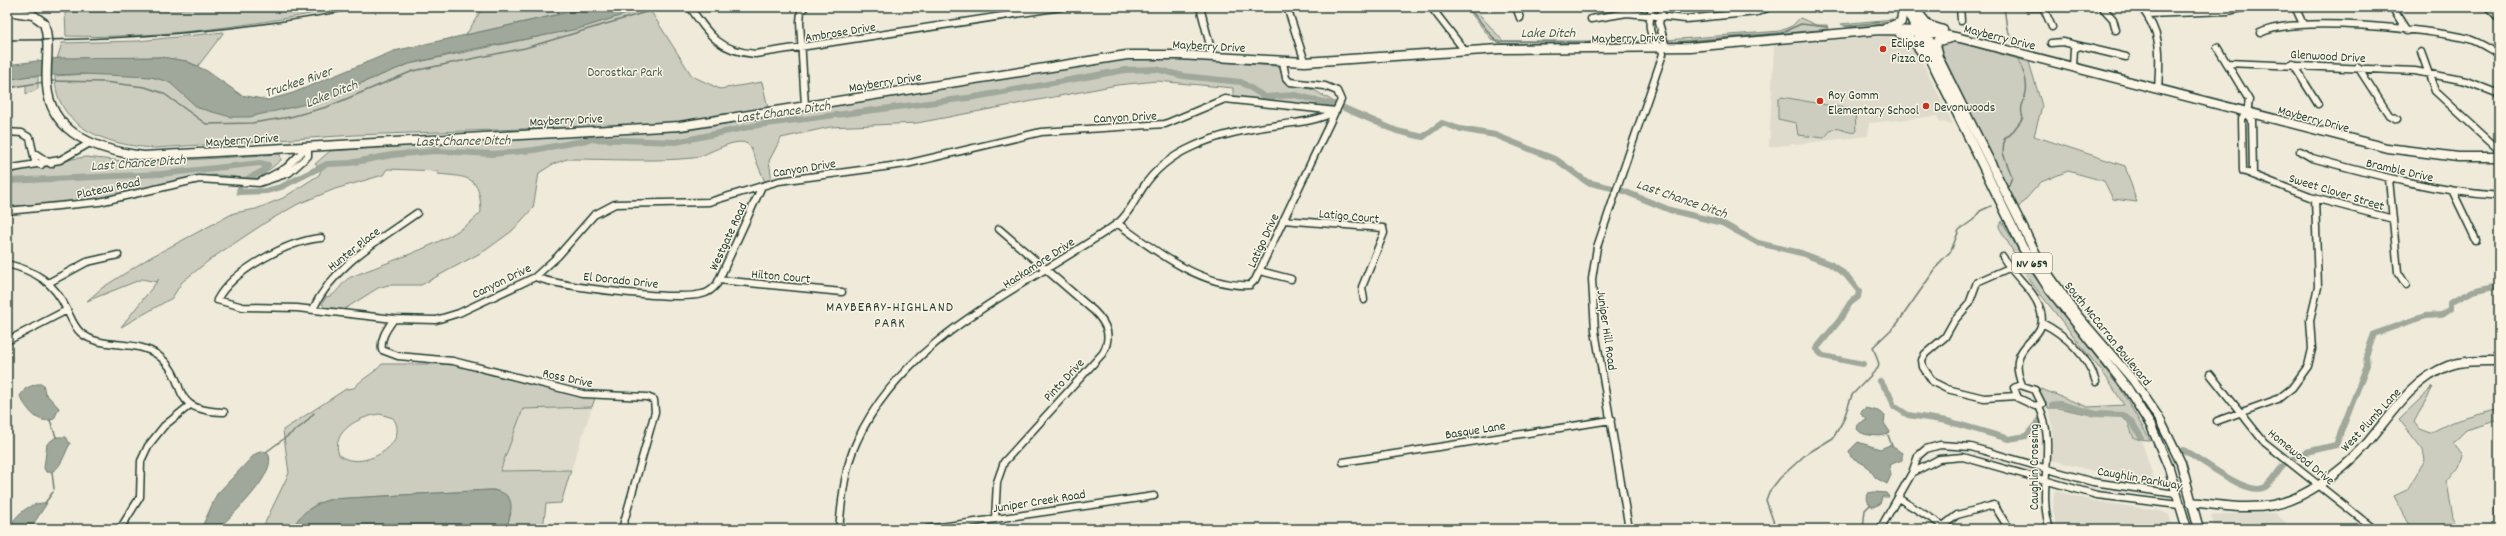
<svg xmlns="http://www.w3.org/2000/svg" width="2506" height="536" viewBox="0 0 2506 536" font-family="Dekko,sans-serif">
<rect width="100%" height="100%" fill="#efeada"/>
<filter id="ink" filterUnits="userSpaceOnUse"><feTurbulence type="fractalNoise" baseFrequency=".025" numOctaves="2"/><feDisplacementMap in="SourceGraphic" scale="8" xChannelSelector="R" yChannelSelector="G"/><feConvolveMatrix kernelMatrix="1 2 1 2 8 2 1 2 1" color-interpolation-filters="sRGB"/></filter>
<g filter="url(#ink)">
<path fill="#dedbcc" d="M1897 35 1912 41 1953 124 1940 122 1937 116 1869 123 1868 136 1769 147 1774 45Z
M592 407 571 470 500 471 523 409Z
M2048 408H2058L2096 416 2114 415 2124 419 2129 425 2134 438 2141 439 2154 480 2105 474 2052 460 2053 426Z
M2056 491 2093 501 2161 511 2169 515 2173 529H2057L2053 509 2054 493Z
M2275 513 2293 529H2215L2211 516 2222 514Z"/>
<path fill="#cccdbf" stroke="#76857a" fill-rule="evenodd" d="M211 7H348C255 25 161 39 66 36L65 12H120Z
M483 7H592L466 35Z
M648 7 692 76 720 89 762 82 768 108 662 124 355 135 155 148C111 146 55 129 55 76 81 74 148 70 170 83 181 89 189 99 198 108L332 95 409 64 584 27Z
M1466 7H1473L1503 41H1652L1647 44H1504L1492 40Z
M1800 18 1816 25H1827L1828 29 1678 43 1667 40 1780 31 1792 26Z
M1893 19C1888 26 1846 29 1841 24Z
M224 32 198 66 186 61 161 57 57 59 62 43 138 41Z
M1950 40 2029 62 2042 106 2034 136 2125 166 2137 202 2113 199 2104 181 2068 171 2041 182 2016 210 1939 47V44Z
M1129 59H1181L1275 66 1279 68 1286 83 1314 90 1336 103 1335 106 1331 108 1233 96V88L1157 81 1117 85 917 123 830 127 781 138 769 161 772 181 765 182 750 146C738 133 706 157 693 158 654 162 606 159 567 159L553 164 539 173 533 208 512 231 486 250 421 285H388L378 288 343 310 325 308 322 304 326 297C338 296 341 281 351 277 387 262 457 241 481 212 480 175 469 177 437 174L439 171 387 169 383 175 335 189 298 204 268 221 212 258 182 282 172 298 121 327 159 279 156 282 142 279 87 301 102 288 149 258 234 213 256 209 283 198 319 175 321 170 315 164 330 151 600 134 683 131 1065 67Z
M24 76H38V89L26 94V85L7 89V80Z
M1782 97 1855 110 1856 132C1847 134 1842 127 1832 129L1824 138 1798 135 1796 123 1778 119V100Z
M280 154 281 160 259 178 254 179 219 175 195 176 104 198 7 207V171L46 167 72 159 86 157 140 163Z
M2002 221 2030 271 2122 391 2150 440 2134 439 2128 422 2119 416H2096L2058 408H2048L2036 387 2088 407 2124 405 2106 377 2030 281 1999 227Z
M382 364H454L540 387 595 398 592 407 523 409 500 471 571 470 561 503 546 504 543 529H506L511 513 495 490H490L332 499C315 503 300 513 292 529H262L289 473 283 430 346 389 354 388C362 378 374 374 382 364ZM380 414 393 418C412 444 361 473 339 455 330 431 360 416 380 414Z
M2433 387 2414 422 2419 429 2430 433 2452 422 2499 409V420L2466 430 2453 443 2463 456 2459 467 2447 482 2453 518 2461 529H2412L2394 496 2407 490 2425 460 2423 450 2399 419Z"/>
<path fill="#9fa89a" stroke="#6c7d71" d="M592 7H649L578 29 469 50 409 64 311 103 249 117H231L198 108 169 82 151 77 82 74 30 76 7 80V65L60 58 161 57 186 61 207 71 241 95 268 100 293 93 394 51Z
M37 384H43L45 393 59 408 54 419C38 425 29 411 22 400L20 396 26 388Z
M1865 408 1878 411 1885 416 1884 423 1890 432C1886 438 1865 436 1860 432L1857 429 1858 424 1867 420 1860 413Z
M56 437H66L70 444C64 454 60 474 46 472L44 468 47 444Z
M1858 442 1880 449 1890 445 1902 453V460L1889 465 1891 475 1887 484 1876 478 1867 466 1851 457 1849 451Z
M263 451 268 453C279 473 232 515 218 529H201L217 494 255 454Z
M490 490C518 492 512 510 506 529H292C300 513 315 503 332 499Z
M1874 492 1886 493 1889 497H1882L1880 504 1873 507C1868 504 1866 500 1868 493Z
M47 503 30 529H8C16 515 29 502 47 503Z"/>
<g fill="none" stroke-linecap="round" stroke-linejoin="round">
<path stroke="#6c7d71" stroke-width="1.5" d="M1468 7 1496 41 1645 43
M2004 7 2007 29 2015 44
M1845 26 1893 21
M1676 42 1781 33 1801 24 1827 27
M50 81 104 82 145 87 163 93 206 124 252 123 290 117 327 107 413 71 525 48 663 7
M7 88 44 82
M2007 190 2012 177 2003 153 2004 138 2010 135 2023 118C2019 106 2024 104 2026 92 2028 81 2023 69 2018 59
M50 420 56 437
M1888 435 1892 446
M266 452 304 424 314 413
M52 472 54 489
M45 503 53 492
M1776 529 1766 500 1769 492 1780 478 1805 455 1833 438 1843 421 1852 395 1878 368 1879 364 1873 347 1897 324 1941 261 1951 251 1959 230 1973 220 1980 211 1991 206
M1863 529 1865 510 1870 505"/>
<path stroke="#9fa89a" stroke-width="6" d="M1344 108 1397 131 1423 137 1442 123 1460 129 1495 135 1557 160 1587 182 1612 188
M7 181 161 174 260 163 268 165 263 171 247 179
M240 187 239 192 266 191 281 187 327 164 350 163 392 155 436 151 493 154 534 150 592 139 676 142 758 125 975 97 1125 70 1156 69 1183 76 1241 82 1265 97 1295 95 1335 105
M1621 190 1670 210 1722 223 1758 243 1801 253 1830 264 1846 275 1859 291 1858 297 1850 303 1839 321 1816 349 1823 356 1863 364
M1880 381 1890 395 1894 406 1908 415 1947 421 2009 439 2026 436 2039 421
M2052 406 2060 404 2096 414 2123 415 2132 422 2141 437
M2183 450C2201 458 2244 495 2263 488 2272 485 2277 471 2284 465
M2294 458 2306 452 2336 445 2367 365 2366 356 2374 334 2425 316 2441 315 2450 309V303L2473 291 2499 285"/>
<defs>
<path id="minor" d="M690 7C709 35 719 51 755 54L1061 7
M805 7 801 11 800 22 805 106
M1200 7 1213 57
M1287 7 1305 62
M1431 7 1465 51
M1516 7 1520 18
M1652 7C1648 21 1648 40 1661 48
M1960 7 1961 21
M2027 7H2090
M2043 7 2052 27
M2102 7 2113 19 2116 30
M2141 7C2163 35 2160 55 2158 89
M2295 7 2303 24
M2392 7 2407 31
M2488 7 2499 18
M2147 14 2228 11 2247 7
M1591 19 1627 13 1686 19 1757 12 1767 8
M2260 33C2295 15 2429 29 2469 39 2479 42 2489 49 2499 54
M2051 43 2063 42 2126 57
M2217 47 2249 100 2247 113 2242 118 2243 171 2310 197 2393 219
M1662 49 1665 44 1659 23 1663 7
M2421 52 2435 91 2499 150
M2227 63 2415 71 2466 81 2499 94
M2293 64 2318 104
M2073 67 2074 49 2078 47
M2358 67 2389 115 2397 119
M2247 113 2252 120 2253 175
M7 132 22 133 30 138 35 161 41 165
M2300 151 2312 158C2374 175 2435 191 2499 196
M36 154 51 164
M7 169 60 160 90 143
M2389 179 2398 272 2406 285
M2453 192 2476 240
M7 211 99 202 199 179 259 183 289 173 308 156V146L286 168 260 182
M1283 220 1383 228 1384 233 1362 287 1364 300
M1117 223C1154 250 1202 288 1250 285L1255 280 1334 114
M321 238C288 241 233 270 217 300L243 307 297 308 394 319 436 320 459 313 535 277 558 256 594 215 615 204 709 202 779 181 906 164 1041 132 1165 124 1225 99 1336 111 1341 100 1337 91 1325 86 1290 82 1286 78 1283 62
M2003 257C2013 276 2034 289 2040 309 2052 344 2003 339 2022 385
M7 264C36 271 54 282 67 310 71 318 74 327 81 333 103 351 136 338 159 356 191 382 165 410 224 412
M2009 268 1977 282 1969 304 1954 321 1945 337 1925 354 1922 360 1923 367 1933 382 1947 389 1984 398 2016 396
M1260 271 1291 279
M535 277C562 287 675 301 702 294 708 293 713 289 717 284L762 186
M719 280 842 292
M50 282 87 262 118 255
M313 309C334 265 379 240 417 213
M394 319C387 329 380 338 382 350L398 356 453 361 583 394 647 397 654 400 655 412 622 529
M2042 323C2066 335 2088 356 2096 382
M7 341 67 310
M2210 374 2264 442 2374 529
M2020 385 2035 390 2042 404 2035 406 2018 398 2014 388Z
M2039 406C2058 446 2036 488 2050 529
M2217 421 2278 399 2292 388 2308 366 2312 349 2310 320 2318 287 2315 198
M1343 462 1611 420
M1912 473 1939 459 1963 457 2097 495 2179 505
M1898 498 1942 525
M2499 502V525
M995 519 997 482 1004 462 1103 353C1112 336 1107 324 1094 311L999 229
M120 529 140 497 141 461 148 446 164 426 190 405
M839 529C842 500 844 468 857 441 905 334 1028 287 1118 223 1128 215 1135 200 1142 189 1154 170 1172 156 1192 147 1219 134 1250 129 1279 125 1299 122 1318 121 1336 111
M927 529 1154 496
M1629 529 1595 331 1592 279 1597 247 1663 54 1662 49
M1880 529 1912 473 1918 456 1926 449 1940 445 1971 447 2093 482 2176 494
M1939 529 1957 515 1994 505 2009 529"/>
<path id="major" d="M1905 7 2023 248 2047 286 2128 389 2151 426 2169 468 2187 529
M1913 7 2041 264 2077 315 2133 380 2159 418 2181 463 2199 529
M7 11 33 15 44 23C51 44 45 65 47 86 51 136 102 151 144 156L680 126 1127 55H1179L1305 62 1499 49 1690 47 1880 30 1924 31 1960 38 2387 148 2458 157H2499
M1920 15 1928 25 1943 30
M1886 28 1901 22 1903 7
M1900 34 1910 37 1921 51
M1938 52 1936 45 1938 41 1951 38
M2191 502C2218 505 2246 510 2273 505 2304 499 2340 473 2362 449 2388 420 2409 381 2448 366 2464 360 2482 361 2499 361"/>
</defs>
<use href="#minor" stroke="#1f3d34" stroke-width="9"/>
<use href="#major" stroke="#1f3d34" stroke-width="11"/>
<use href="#minor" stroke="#fcf5e5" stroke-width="6"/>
<use href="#major" stroke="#fcf5e5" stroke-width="8"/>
<path stroke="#1f3d34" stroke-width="1.5" d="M7 40C129 41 248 30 367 7"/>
</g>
</g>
<g fill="#c8321e" stroke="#fcf5e5" stroke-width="1.5">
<circle cx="1883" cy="49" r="4"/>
<circle cx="1820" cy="101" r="4"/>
<circle cx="1926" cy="106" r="4"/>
</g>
<g text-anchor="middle" stroke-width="3" stroke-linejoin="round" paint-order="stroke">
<rect fill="#fcf5e5" stroke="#617469" stroke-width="1" x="2012" y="253" width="40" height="20" rx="3"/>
<g font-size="12" font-weight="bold" fill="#1f3d34">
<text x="2032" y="267">NV 659</text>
</g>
<g font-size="13" fill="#1f3d34" stroke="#fcf5e5">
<text transform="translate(840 31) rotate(-9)" y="5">Ambrose Drive</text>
<text transform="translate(2000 36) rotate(14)" y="5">Mayberry Drive</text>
<text transform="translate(1628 37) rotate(-1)" y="5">Mayberry Drive</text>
<text transform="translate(1209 45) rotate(3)" y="5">Mayberry Drive</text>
<text transform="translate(2328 55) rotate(3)" y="5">Glenwood Drive</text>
<text transform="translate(885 81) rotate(-9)" y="5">Mayberry Drive</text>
<text transform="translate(1125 116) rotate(-3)" y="5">Canyon Drive</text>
<text transform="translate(2314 118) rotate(15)" y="5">Mayberry Drive</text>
<text transform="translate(566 119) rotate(-3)" y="5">Mayberry Drive</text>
<text transform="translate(242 139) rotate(-4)" y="5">Mayberry Drive</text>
<text transform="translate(804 167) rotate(-9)" y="5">Canyon Drive</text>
<text transform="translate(2400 169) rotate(13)" y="5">Bramble Drive</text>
<text transform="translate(108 187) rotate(-12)" y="5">Plateau Road</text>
<text transform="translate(2337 191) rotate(17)" y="5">Sweet Clover Street</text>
<text transform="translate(1349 215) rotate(5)" y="5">Latigo Court</text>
<text transform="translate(727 236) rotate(-65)" y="5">Westgate Road</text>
<text transform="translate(1262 240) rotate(-65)" y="5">Latigo Drive</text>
<text transform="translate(353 248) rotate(-38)" y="5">Hunter Place</text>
<text transform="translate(1038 262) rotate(-33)" y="5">Hackamore Drive</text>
<text transform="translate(781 275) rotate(5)" y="5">Hilton Court</text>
<text transform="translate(621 279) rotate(6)" y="5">El Dorado Drive</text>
<text transform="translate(501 280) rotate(-26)" y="5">Canyon Drive</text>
<text transform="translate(1608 330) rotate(82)" y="5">Juniper Hill Road</text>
<text transform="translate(2109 333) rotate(51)" y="5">South McCarran Boulevard</text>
<text transform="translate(568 377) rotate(12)" y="5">Ross Drive</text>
<text transform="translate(1063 379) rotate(-47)" y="5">Pinto Drive</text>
<text transform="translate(2370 419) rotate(-47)" y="5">West Plumb Lane</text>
<text transform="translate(1475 429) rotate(-9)" y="5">Basque Lane</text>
<text transform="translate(2302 456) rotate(39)" y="5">Homewood Drive</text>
<text transform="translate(2033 467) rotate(-90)" y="5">Caughlin Crossing</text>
<text transform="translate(2140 477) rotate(10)" y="5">Caughlin Parkway</text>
<text transform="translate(1039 500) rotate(-9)" y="5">Juniper Creek Road</text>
</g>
<g font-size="13" fill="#1f3d34" stroke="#fcf5e5" text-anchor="start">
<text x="1891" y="47">Eclipse<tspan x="1891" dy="15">Pizza Co.</tspan></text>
<text x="1828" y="99">Roy Gomm<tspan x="1828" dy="15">Elementary School</tspan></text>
<text x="1934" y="111">Devonwoods</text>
</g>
<g font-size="13" fill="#425a50" stroke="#fcf5e5">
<text x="625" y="76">Dorostkar Park</text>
</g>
<g font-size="14" font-style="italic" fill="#455d53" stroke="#fcf5e5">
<text x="1548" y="37">Lake Ditch</text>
<text transform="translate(298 81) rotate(-19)" y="5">Truckee River</text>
<text transform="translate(331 93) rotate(-21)" y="5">Lake Ditch</text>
<text transform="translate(783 111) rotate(-8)" y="5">Last Chance Ditch</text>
<text transform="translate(463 140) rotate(-1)" y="5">Last Chance Ditch</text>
<text transform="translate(138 162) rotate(-4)" y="5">Last Chance Ditch</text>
<text transform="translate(1682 198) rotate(19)" y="5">Last Chance Ditch</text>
</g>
<g font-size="14" letter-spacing="1" fill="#1f3d34" stroke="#fcf5e5">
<text x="890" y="311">MAYBERRY-HIGHLAND<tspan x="890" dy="16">PARK</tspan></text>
</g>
</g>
<rect width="2506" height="536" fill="none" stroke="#fcf5e5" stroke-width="24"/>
<rect x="12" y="12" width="2482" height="512" fill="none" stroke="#1f3d34" stroke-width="1.5" filter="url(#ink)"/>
</svg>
